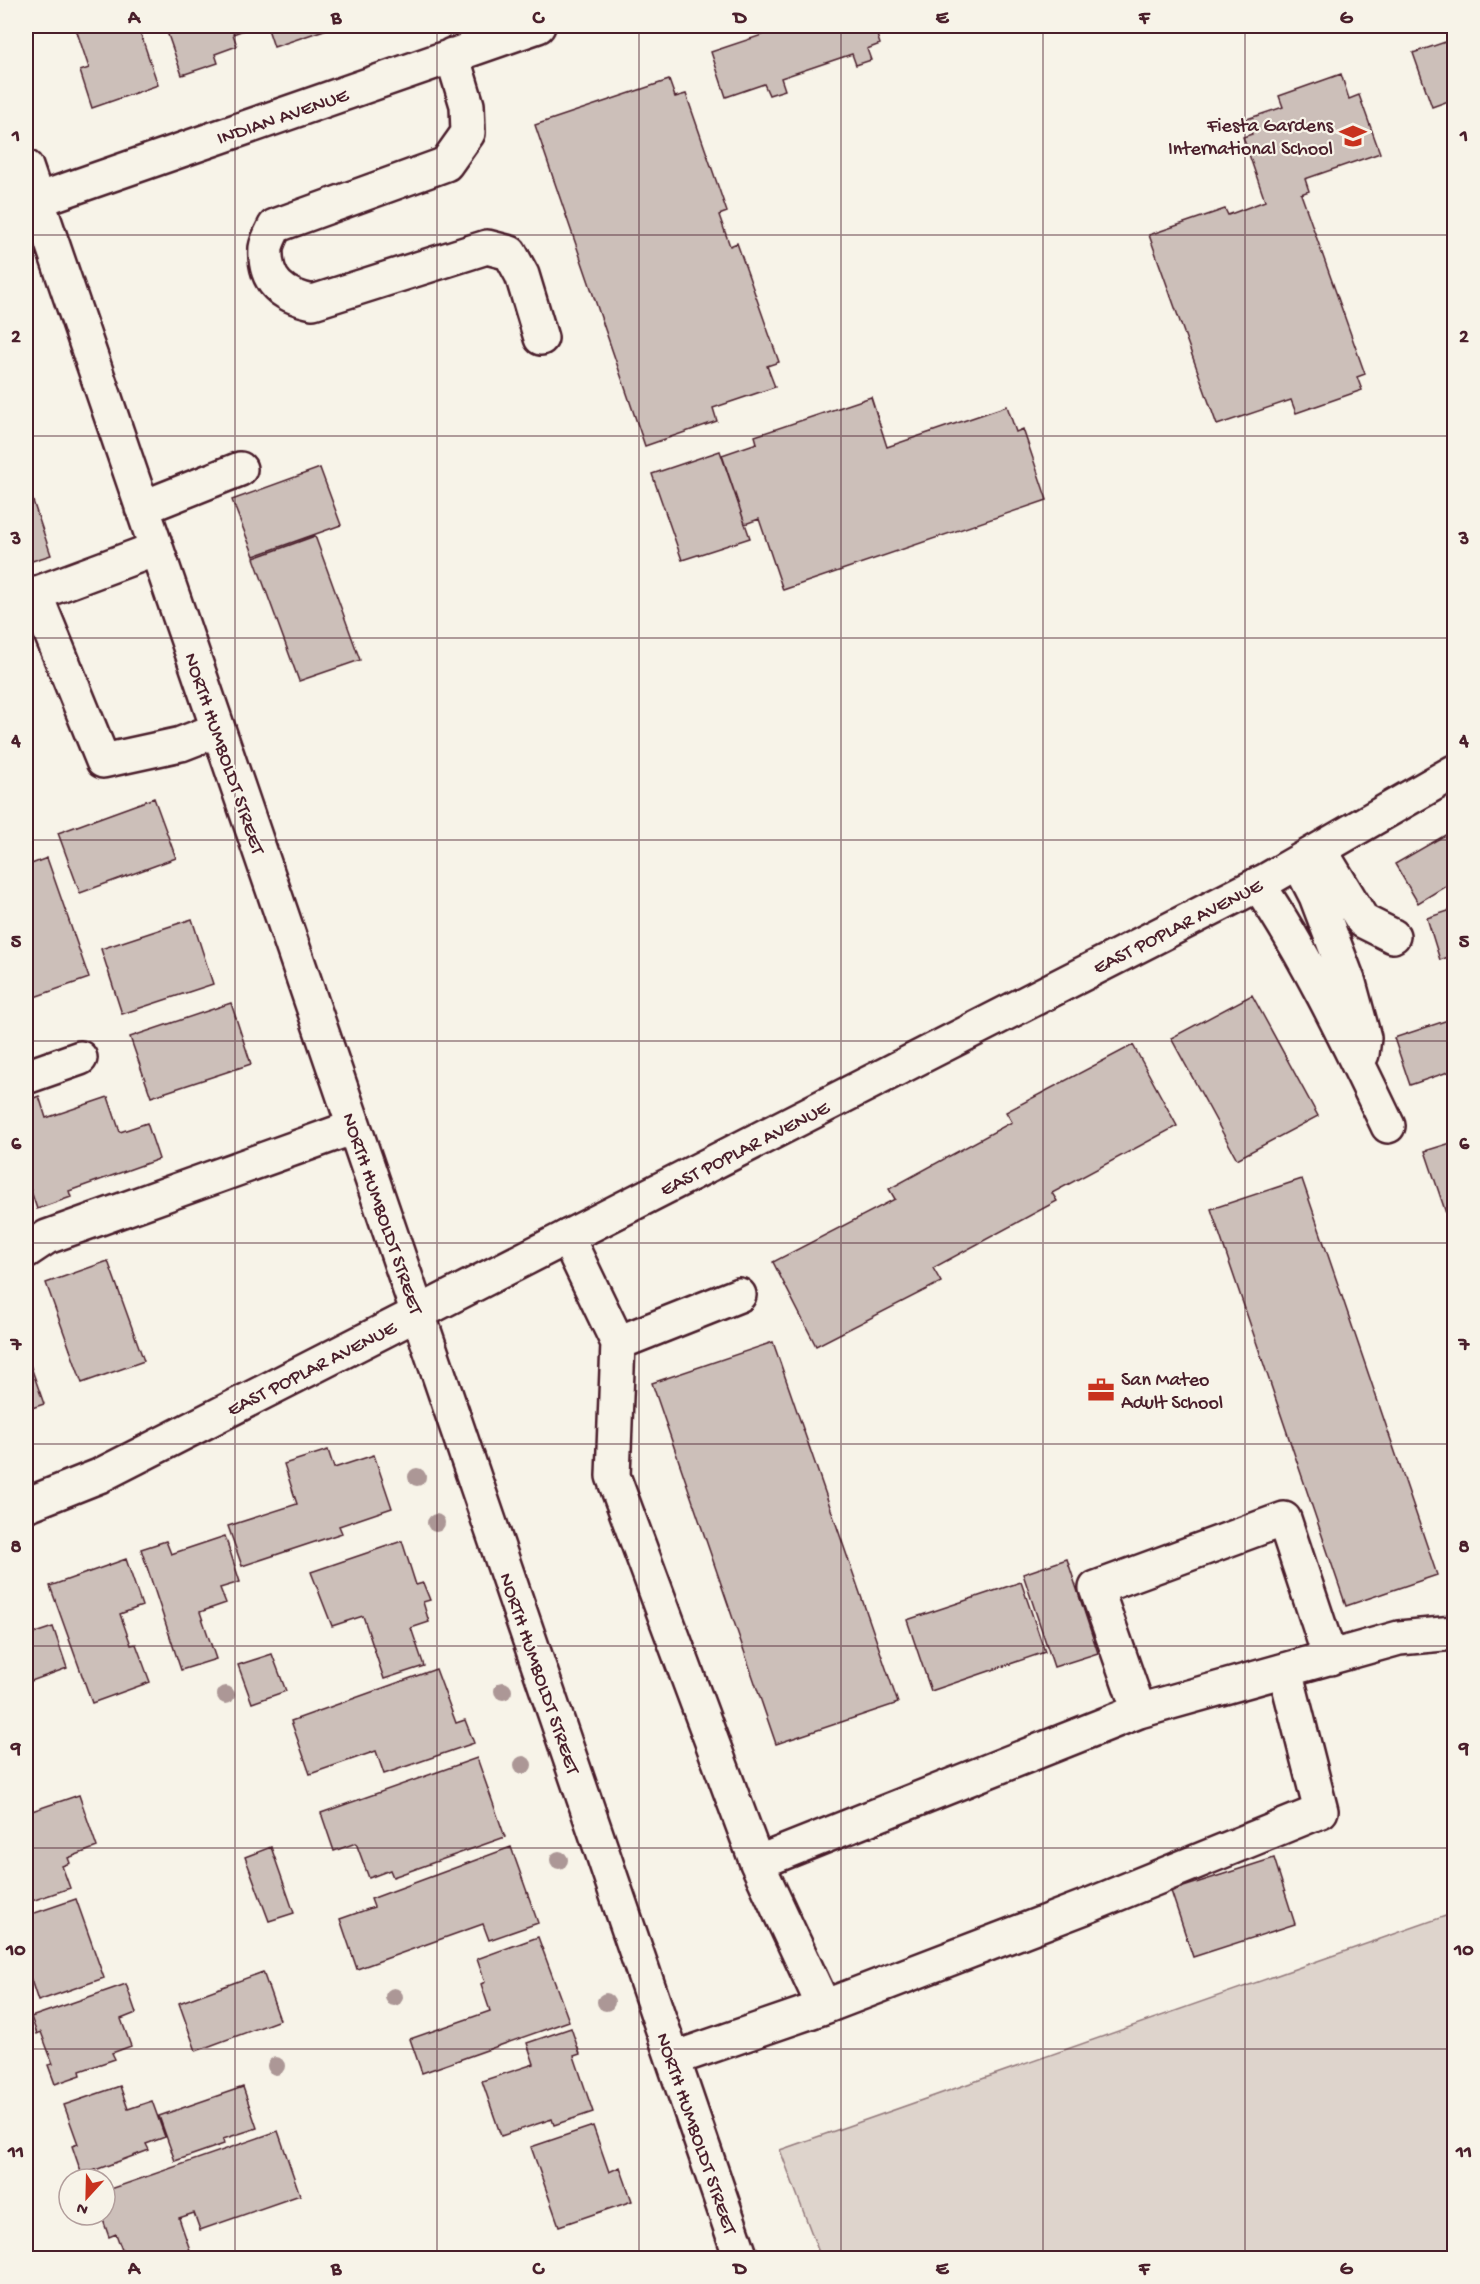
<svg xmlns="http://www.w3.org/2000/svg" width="1480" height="2284" viewBox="0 0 1480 2284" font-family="'Gochi Hand',sans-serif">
<rect width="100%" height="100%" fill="#f7f3e8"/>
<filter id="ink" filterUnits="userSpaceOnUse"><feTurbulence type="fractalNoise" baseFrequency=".0167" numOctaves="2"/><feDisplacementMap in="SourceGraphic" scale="12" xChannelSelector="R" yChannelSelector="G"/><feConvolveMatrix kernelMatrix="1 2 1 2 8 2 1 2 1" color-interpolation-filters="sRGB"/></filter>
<g filter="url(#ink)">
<path fill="#ded4cc" stroke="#947a7c" stroke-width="1.5" d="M1454 1913V2258H821L780 2150Z"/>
<path fill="#ccbfb9" stroke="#4a1f2b" stroke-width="1.5" d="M75 26H138L158 85 92 108 80 71 89 68Z
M165 26H251L252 27 233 34 237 46 215 54 218 63 182 75Z
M267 26H336L274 47Z
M789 26H874L880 44 867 49 871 60 856 65 852 54 781 78 785 90 769 95 764 84 726 97 711 52Z
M1405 26H1421L1407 30Z
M1454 39V99L1432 107 1413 53Z
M1341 74 1349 99 1359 95 1380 153 1305 179 1309 191 1301 194 1365 374 1357 377 1362 390 1296 413 1291 400 1217 425 1149 235 1225 209 1228 215 1265 201 1243 137 1252 134 1247 119 1283 107 1279 96Z
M669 80 675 97 686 94 727 212 719 215 730 246 737 243 779 362 767 366 775 387 713 408 717 421 645 446 535 125Z
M871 397 887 447 1007 406 1016 432 1023 429 1047 500 783 590 759 519 745 524 722 455 757 443 755 436Z
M720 451 750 538 682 560 652 474Z
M320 468 341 525 254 556 232 500Z
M26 480 51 555 26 563Z
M315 536 360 660 299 681 254 558Z
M154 798 176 858 80 893 58 833Z
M1454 830V881L1418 903 1395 864Z
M47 858 89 978 26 1000V866Z
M1454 909V955L1440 960 1427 918Z
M192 919 213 984 122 1014 101 949Z
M1252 995 1318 1116 1237 1159 1171 1038Z
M231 1003 251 1064 151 1097 130 1037Z
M1454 1018V1070L1410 1085 1394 1038Z
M1133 1045 1177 1126 1052 1193 1057 1201 933 1268 941 1282 816 1346 773 1262 895 1199 889 1189 1012 1122 1006 1112Z
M39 1096 46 1118 108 1097 120 1132 147 1123 159 1159 69 1191 71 1197 37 1209 26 1176V1101Z
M1454 1142V1237L1425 1151Z
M1302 1179 1437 1575 1346 1606 1211 1209Z
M108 1261 144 1361 82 1383 46 1283Z
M773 1342 898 1703 776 1744 652 1383Z
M26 1353 44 1404 26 1410Z
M328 1450 334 1468 374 1455 392 1508 339 1526 342 1533 242 1566 228 1526 297 1504 284 1464Z
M225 1536 240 1582 220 1588 226 1603 200 1612 216 1659 181 1670 141 1549 166 1541 171 1554Z
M402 1541 416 1585 423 1583 430 1600 423 1602 429 1622 411 1628 424 1666 384 1679 363 1616 332 1626 311 1572Z
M126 1559 142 1606 120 1614 131 1645 136 1644 150 1682 92 1703 50 1586Z
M1067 1559 1098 1653 1054 1667 1023 1574Z
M1021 1582 1045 1652 931 1691 907 1620Z
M26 1626 29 1635 53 1627 67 1668 26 1683Z
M272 1654 286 1691 252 1703 238 1665Z
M436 1669 456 1723 465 1720 474 1743 384 1774 376 1751 310 1774 291 1721Z
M477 1758 505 1837 393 1877 390 1870 369 1878 356 1843 334 1851 321 1813Z
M79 1795 97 1847 68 1858 70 1863 62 1866 70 1888 26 1903V1813Z
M271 1847 294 1913 269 1921 245 1857Z
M511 1847 538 1923 489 1940 483 1924 357 1969 340 1919 374 1907 371 1899Z
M1274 1858 1295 1924 1193 1957 1171 1891Z
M76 1899 104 1978 38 2001 26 1965V1916Z
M538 1937 569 2021 422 2073 410 2039 490 2011 481 1984 485 1982 477 1959Z
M263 1972 280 2020 196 2051 179 2003Z
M126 1984 136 2013 121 2019 131 2046 112 2053 115 2059 80 2071 81 2075 55 2084 48 2065 53 2064 41 2032 37 2034 31 2017Z
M571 2028 580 2054 574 2056 593 2112 554 2125 552 2119 501 2136 482 2081 534 2064 527 2043Z
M120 2086 128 2109 152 2101 165 2137 146 2144 149 2150 82 2175 72 2146 78 2144 64 2105Z
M243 2087 257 2128 223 2139 224 2144 175 2161 159 2116Z
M593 2126 609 2172 620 2167 632 2201 559 2226 531 2147Z
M278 2131 300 2195 200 2230 194 2213 179 2218 190 2250 166 2258H125L116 2234 109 2237 102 2217 99 2219 98 2215H105V2191Z"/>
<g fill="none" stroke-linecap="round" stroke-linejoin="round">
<defs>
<path id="minor" d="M452 55 467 105 468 133 446 164 275 226C272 232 267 241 266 248 264 282 283 296 313 302L487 247 510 253 522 275 541 338
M26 167 741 2258
M26 204 538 26
M142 508 240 469
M156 549 35 594 103 761 181 744 217 730
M1320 850 1363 921 1393 936
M1299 863 1316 896 1349 983 1364 1038 1362 1054
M1258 884C1308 958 1349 1045 1388 1126
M26 1077 80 1058
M567 1237 618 1343 613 1476 757 1863 1139 1711 1399 1638 1454 1633
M26 1251 47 1237 354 1127
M618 1343 739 1295
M1139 1711 1096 1588 1284 1519 1330 1658
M824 2007 1090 1905 1321 1811 1285 1670
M673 2059 824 2007 757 1863"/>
<path id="major" d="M26 1505 99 1476 1265 881 1454 772"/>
</defs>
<use href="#minor" stroke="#4a1f2b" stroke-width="38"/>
<use href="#major" stroke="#4a1f2b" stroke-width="38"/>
<use href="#minor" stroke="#f7f3e8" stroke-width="33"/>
<use href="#major" stroke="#f7f3e8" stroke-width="33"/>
</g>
<g fill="#ac9796">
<circle cx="417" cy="1477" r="9"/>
<circle cx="436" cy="1523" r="9"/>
<circle cx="503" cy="1691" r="9"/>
<circle cx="226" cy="1695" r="9"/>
<circle cx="523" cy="1765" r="9"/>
<circle cx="559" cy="1860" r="9"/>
<circle cx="394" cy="1997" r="9"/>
<circle cx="606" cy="2002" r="9"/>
<circle cx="276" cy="2066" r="9"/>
</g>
</g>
<path fill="none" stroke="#4a1f2b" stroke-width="1.5" stroke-opacity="0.55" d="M235 26V2258M437 26V2258M639 26V2258M841 26V2258M1043 26V2258M1245 26V2258M26 235H1454M26 436H1454M26 638H1454M26 840H1454M26 1041H1454M26 1243H1454M26 1444H1454M26 1646H1454M26 1848H1454M26 2049H1454"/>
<defs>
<symbol id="school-bare" viewBox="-9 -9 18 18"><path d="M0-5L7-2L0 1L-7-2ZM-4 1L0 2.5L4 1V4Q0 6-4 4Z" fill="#c8321e" stroke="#f7f3e8" stroke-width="2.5" paint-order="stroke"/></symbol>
<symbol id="office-bare" viewBox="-9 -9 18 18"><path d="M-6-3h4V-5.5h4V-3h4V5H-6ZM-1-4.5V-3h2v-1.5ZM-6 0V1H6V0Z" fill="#c8321e" stroke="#f7f3e8" stroke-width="2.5" paint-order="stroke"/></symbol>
</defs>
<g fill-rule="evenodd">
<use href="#school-bare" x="1334" y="117" width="38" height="38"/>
<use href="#office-bare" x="1082" y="1371" width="38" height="38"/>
</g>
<g text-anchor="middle" stroke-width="4.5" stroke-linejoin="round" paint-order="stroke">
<g font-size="20" fill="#4a1f2b" stroke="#f7f3e8">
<text transform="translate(282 115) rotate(-19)" y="7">INDIAN AVENUE</text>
<text transform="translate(226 753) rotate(71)" y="7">NORTH HUMBOLDT STREET</text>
<text transform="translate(1177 925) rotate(-27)" y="7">EAST POPLAR AVENUE</text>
<text transform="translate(744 1147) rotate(-27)" y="7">EAST POPLAR AVENUE</text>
<text transform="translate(384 1213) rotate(71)" y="7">NORTH HUMBOLDT STREET</text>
<text transform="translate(311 1367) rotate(-27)" y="7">EAST POPLAR AVENUE</text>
<text transform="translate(541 1673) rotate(71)" y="7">NORTH HUMBOLDT STREET</text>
<text transform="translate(698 2133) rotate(71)" y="7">NORTH HUMBOLDT STREET</text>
</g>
<g font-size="20" fill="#4a1f2b" stroke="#f7f3e8" text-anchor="end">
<text x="1333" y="131">Fiesta Gardens<tspan x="1333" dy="23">International School</tspan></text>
<text x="1121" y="1385" text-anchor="start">San Mateo<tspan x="1121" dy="23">Adult School</tspan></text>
</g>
</g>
<rect width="1480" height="2284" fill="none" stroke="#f7f3e8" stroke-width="66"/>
<g transform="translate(87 2197) rotate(202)"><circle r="28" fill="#f7f3e8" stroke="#b29e9c" stroke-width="1.5"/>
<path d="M0-4.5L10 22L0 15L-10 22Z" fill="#c8321e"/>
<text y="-9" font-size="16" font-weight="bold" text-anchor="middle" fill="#4a1f2b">N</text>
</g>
<rect x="33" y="33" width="1414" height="2218" fill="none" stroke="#4a1f2b" stroke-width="2"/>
<g font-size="20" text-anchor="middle" font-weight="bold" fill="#4a1f2b">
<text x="134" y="23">A</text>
<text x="336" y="23">B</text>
<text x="538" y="23">C</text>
<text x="740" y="23">D</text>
<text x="942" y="23">E</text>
<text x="1144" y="23">F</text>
<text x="1346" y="23">G</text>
<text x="16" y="141">1</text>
<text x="1464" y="141">1</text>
<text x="16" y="342">2</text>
<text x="1464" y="342">2</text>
<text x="16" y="544">3</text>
<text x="1464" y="544">3</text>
<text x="16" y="746">4</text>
<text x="1464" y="746">4</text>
<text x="16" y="947">5</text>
<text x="1464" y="947">5</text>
<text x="16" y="1149">6</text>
<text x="1464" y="1149">6</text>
<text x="16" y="1350">7</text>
<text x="1464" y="1350">7</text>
<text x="16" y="1552">8</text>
<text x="1464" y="1552">8</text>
<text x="16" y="1754">9</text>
<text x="1464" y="1754">9</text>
<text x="16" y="1955">10</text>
<text x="1464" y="1955">10</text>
<text x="16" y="2157">11</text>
<text x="1464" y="2157">11</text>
<text x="134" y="2274">A</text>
<text x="336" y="2274">B</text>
<text x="538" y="2274">C</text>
<text x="740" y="2274">D</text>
<text x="942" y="2274">E</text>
<text x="1144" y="2274">F</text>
<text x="1346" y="2274">G</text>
</g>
</svg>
